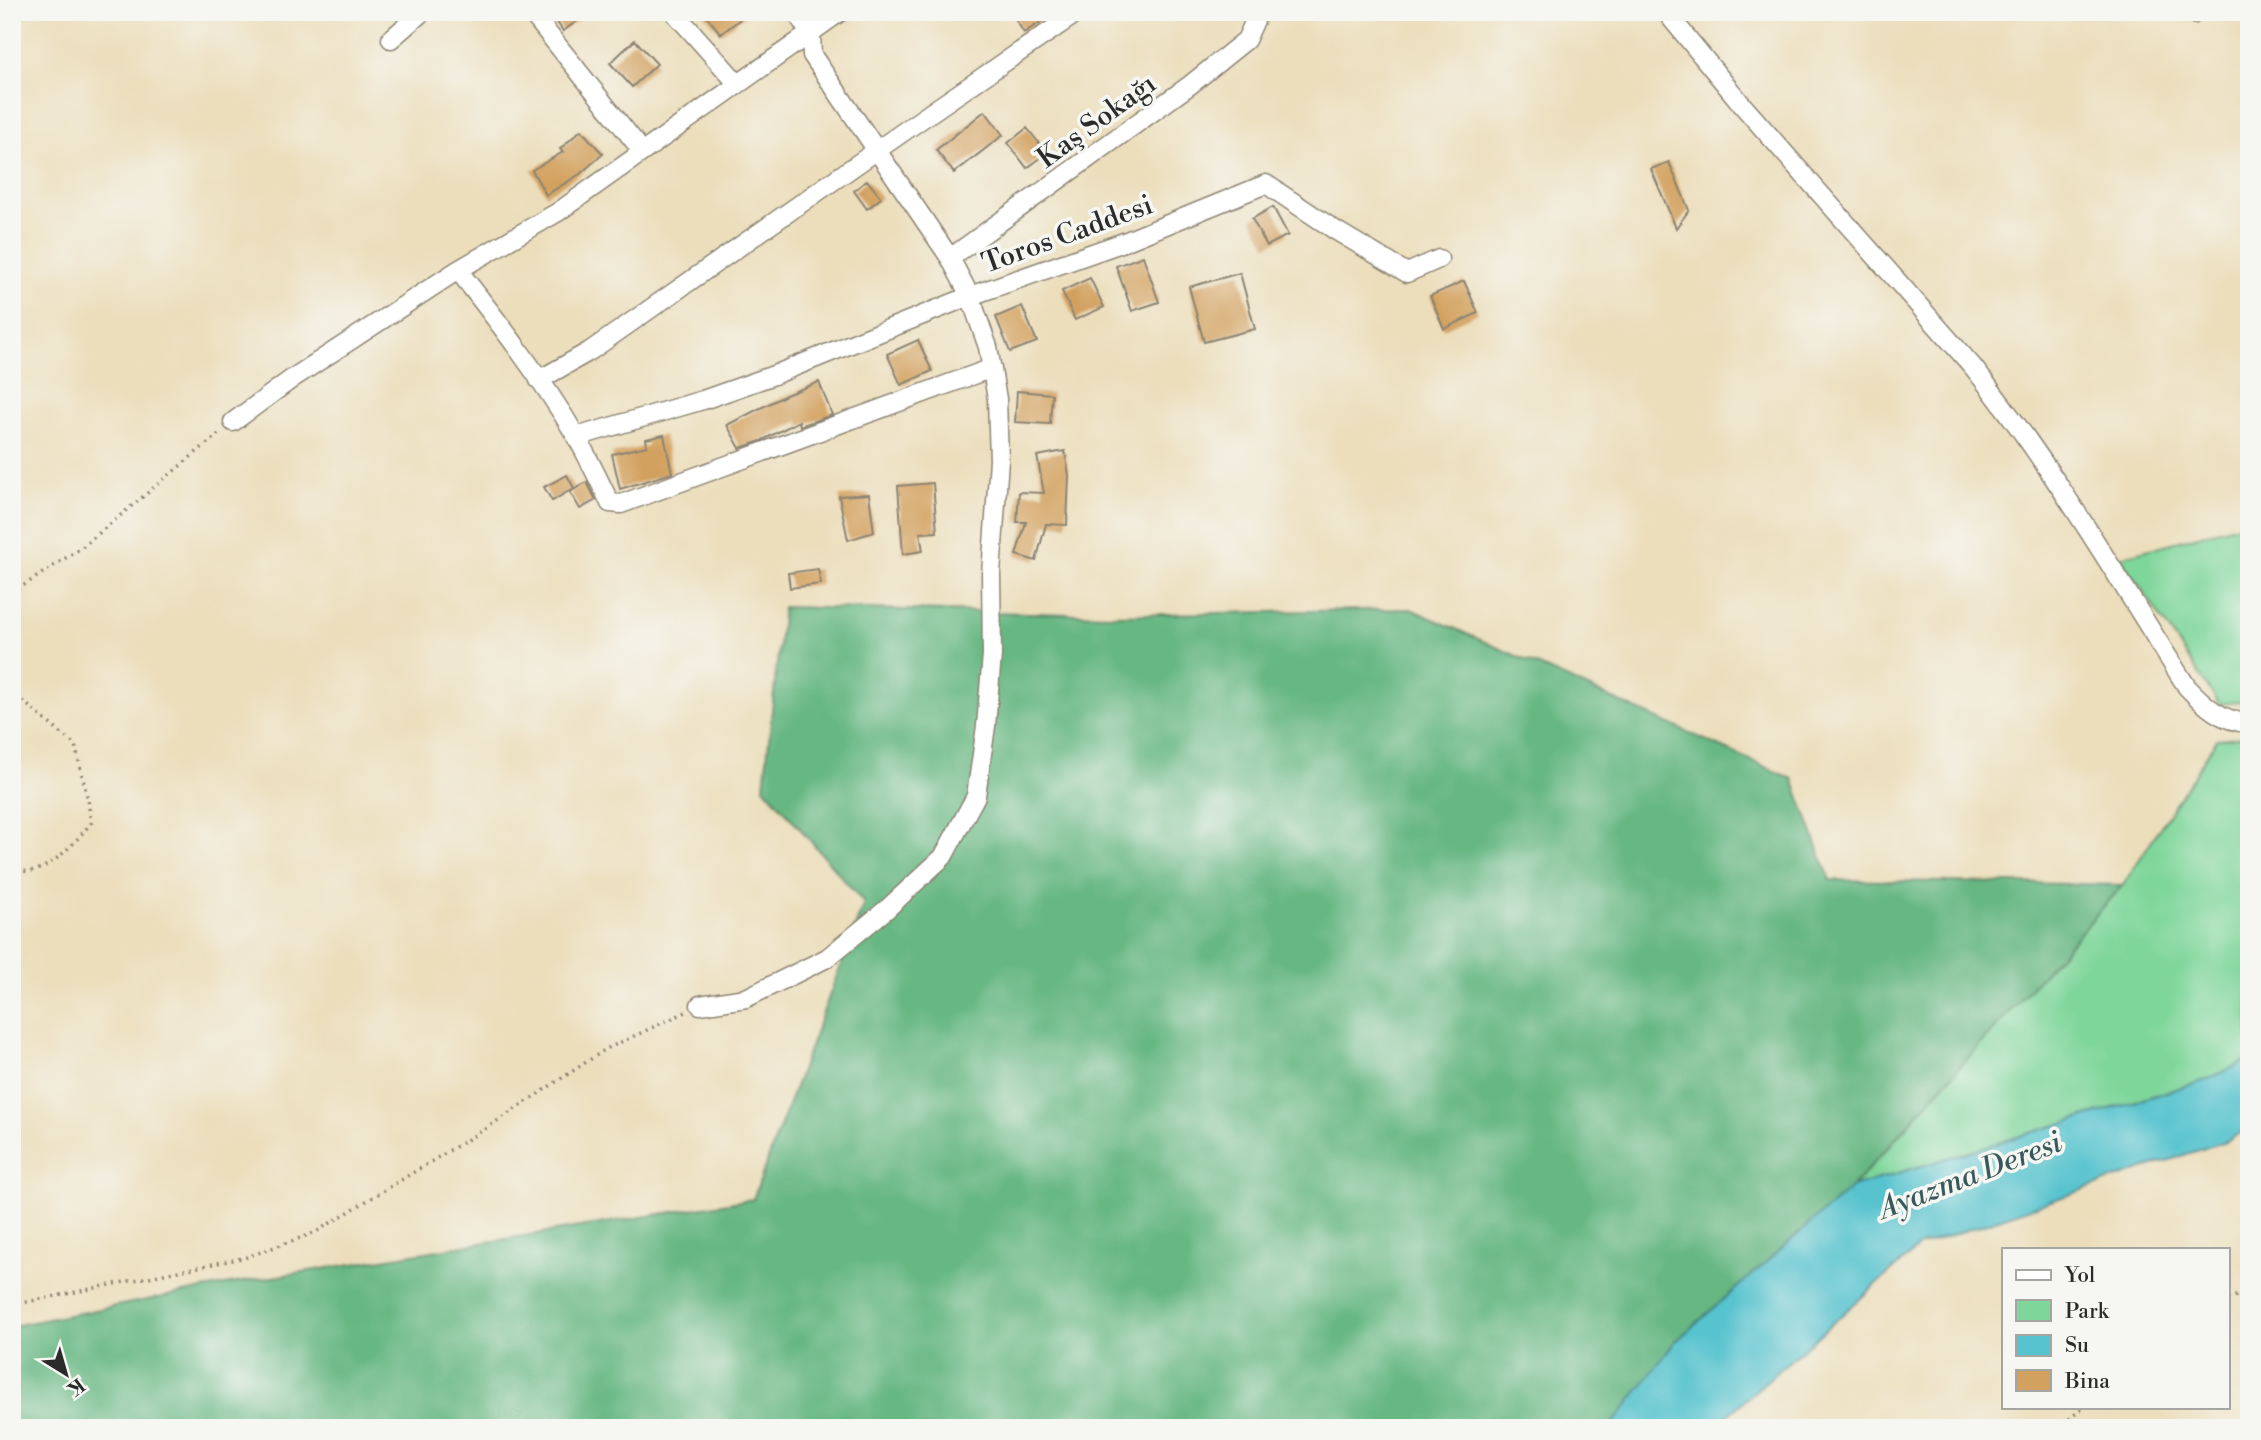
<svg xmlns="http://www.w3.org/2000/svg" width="2261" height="1440" viewBox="0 0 2261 1440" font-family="'Libre Bodoni',serif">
<rect width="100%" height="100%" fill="#f6f6f2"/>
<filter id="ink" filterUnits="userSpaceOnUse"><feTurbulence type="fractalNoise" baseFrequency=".0143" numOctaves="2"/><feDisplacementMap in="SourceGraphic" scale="14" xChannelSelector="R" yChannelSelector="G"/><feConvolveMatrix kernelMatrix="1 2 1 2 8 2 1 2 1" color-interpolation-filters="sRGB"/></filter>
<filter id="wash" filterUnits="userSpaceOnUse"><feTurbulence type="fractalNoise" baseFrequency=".00686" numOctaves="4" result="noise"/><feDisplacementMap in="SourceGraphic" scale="28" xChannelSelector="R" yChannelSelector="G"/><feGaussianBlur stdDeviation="1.57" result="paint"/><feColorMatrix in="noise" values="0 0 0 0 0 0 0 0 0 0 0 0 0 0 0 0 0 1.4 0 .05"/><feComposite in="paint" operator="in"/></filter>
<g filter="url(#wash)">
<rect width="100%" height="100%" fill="#ecdebb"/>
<path fill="#7ed69a" stroke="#548062" stroke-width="2" d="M2249 522V701L2219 704 2120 557Z
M2249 736V1060L2206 1080 1852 1187 2123 885 2217 739Z"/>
<path fill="#66b782" stroke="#487156" stroke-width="2" d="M783 607 1113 615 1411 609 1793 779 1830 880 2123 885 1852 1187 1675 1342 1610 1428H12V1326L235 1283 753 1199 864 903 764 787Z"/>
<path fill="#56c3ce" stroke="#40777c" stroke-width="2" d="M2249 1060V1128L2228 1140 1920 1246 1713 1428H1610L1675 1342 1852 1187 2206 1080Z"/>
<g id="blocks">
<path fill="#d3a15f" d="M550 12H590L563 31Z
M703 12H749L721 34Z
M1011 12H1055L1024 33Z
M635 40 657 64 632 87 610 63Z
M985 111 1003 135 954 173 936 150Z
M1027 128 1047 153 1027 168 1008 143Z
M581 130 603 154 580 174 546 195 532 170 563 152 560 149Z
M1669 162 1689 210 1676 228 1651 169Z
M867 180 881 198 867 209 854 191Z
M1273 207 1288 235 1267 246 1252 219Z
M1143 256 1159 302 1132 311 1116 266Z
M1240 273 1255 329 1204 342 1189 287Z
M1090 278 1104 307 1075 320 1062 291Z
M1464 281 1478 313 1444 329 1430 296Z
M1022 306 1037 342 1010 352 996 317Z
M918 340 932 371 901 385 887 354Z
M819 382 832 415 800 426 799 421 761 441 740 448 727 425 786 395Z
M1017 391 1052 394 1050 424 1015 422Z
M664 435 672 473 620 489 612 454 647 446 646 439Z
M1065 451 1069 475 1067 525 1046 524 1036 561 1016 555 1026 522H1017L1019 492 1044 493 1037 456Z
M567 475 574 488 552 501 544 487Z
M587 482 596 500 580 509 570 492Z
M933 483 937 532 920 533 923 551 903 554 898 486Z
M869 494 874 532 848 540 839 496Z
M818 569 821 584 790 588 788 573Z"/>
</g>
</g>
<g filter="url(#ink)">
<use href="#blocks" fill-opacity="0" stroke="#8c8473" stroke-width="2"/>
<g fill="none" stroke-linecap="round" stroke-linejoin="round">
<defs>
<path id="lane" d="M2183 12 2194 19"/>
<path id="street" d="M531 12 642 151
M674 12 738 84
M1666 12 1744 107 1973 367C2053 467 2118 579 2187 687 2204 705 2222 722 2249 723
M391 39 422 12
M950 258 1190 85 1246 40 1257 16 1256 12
M458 270C500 324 541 377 576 436 588 457 599 480 610 503L621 504 992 368
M539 380 590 351 936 109 1078 12
M233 422 293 378 458 270 558 212 840 12
M576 437 703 400 774 375 970 296 1124 242 1266 184 1335 230 1407 273 1439 259
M700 1005 746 998 827 958 888 908 943 857 976 796 986 726 992 655 991 574 999 460 997 399 988 347 970 296 950 258 812 55 811 35 796 12"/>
</defs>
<use href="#lane" stroke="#8c8473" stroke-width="12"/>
<use href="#street" stroke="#8c8473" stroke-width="21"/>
<path stroke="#8c8473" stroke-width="3.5" stroke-dasharray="2 5" stroke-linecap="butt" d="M12 593 81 548 221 432
M12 692 75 745 88 800 91 823C78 839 51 871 28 871 23 872 17 868 12 865
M2228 1299 2249 1291
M12 1305 247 1257 314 1233 488 1127 606 1049 686 1012
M2058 1428 2084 1407"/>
<use href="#lane" stroke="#fff" stroke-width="9"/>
<use href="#street" stroke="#fff" stroke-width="18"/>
</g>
</g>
<g text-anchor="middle" stroke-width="7" stroke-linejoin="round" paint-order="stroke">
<g font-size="28" fill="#2b2b2b" stroke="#f6f6f2">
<text transform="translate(1096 120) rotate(-36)" y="10">Kaş Sokağı</text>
<text transform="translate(1067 233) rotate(-20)" y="10">Toros Caddesi</text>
</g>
<g font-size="30" font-style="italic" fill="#38595c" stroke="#f6f6f2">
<text transform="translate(1970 1175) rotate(-21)" y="10">Ayazma Deresi</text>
</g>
</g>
<rect width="2261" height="1440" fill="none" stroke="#f6f6f2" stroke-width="42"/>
<rect x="2002" y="1248" width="228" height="161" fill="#f6f6f2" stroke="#a5a5a2" stroke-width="2"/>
<rect x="2016" y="1270" width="35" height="10" fill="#ffffff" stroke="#a5a5a2" stroke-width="2"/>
<text x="2065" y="1282" font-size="21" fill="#2b2b2b">Yol</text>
<rect x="2016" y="1300" width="35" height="21" fill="#7ed69a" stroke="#a5a5a2" stroke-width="2"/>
<text x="2065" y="1318" font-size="21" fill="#2b2b2b">Park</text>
<rect x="2016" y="1335" width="35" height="21" fill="#56c3ce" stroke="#a5a5a2" stroke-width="2"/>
<text x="2065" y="1352" font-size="21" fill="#2b2b2b">Su</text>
<rect x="2016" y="1370" width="35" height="21" fill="#d3a15f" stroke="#a5a5a2" stroke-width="2"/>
<text x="2065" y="1388" font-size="21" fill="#2b2b2b">Bina</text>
<g transform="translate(66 1374) rotate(143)" stroke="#f6f6f2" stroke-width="5" paint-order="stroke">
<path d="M0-5L12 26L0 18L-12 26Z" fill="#2b2b2b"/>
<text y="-10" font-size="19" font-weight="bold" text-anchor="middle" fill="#2b2b2b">K</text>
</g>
</svg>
